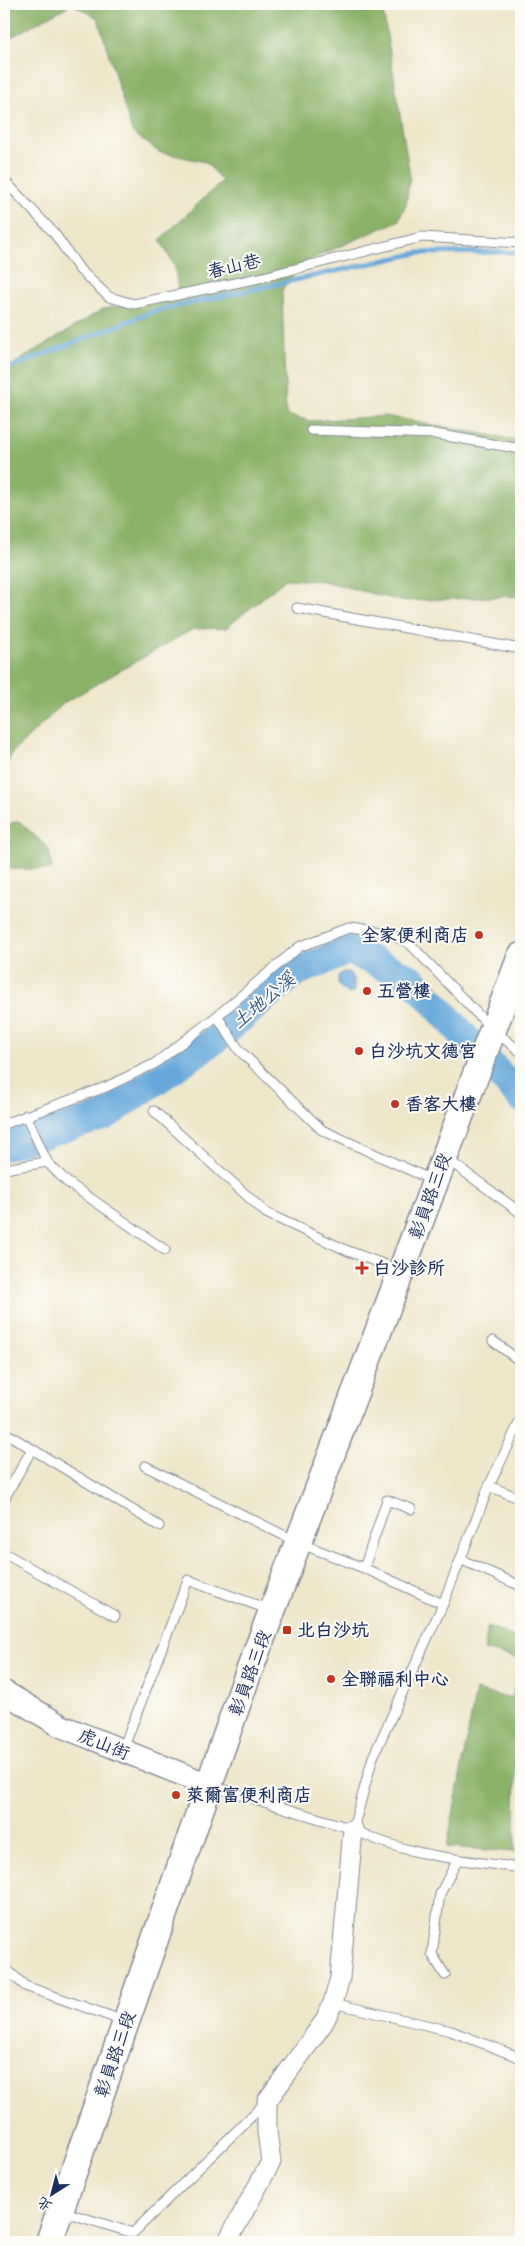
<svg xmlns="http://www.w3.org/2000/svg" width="525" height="2246" viewBox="0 0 525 2246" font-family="'Architects Daughter','LXGW WenKai TC',sans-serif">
<rect width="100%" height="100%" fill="#fdfcf7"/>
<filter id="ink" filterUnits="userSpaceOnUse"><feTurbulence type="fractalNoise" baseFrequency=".02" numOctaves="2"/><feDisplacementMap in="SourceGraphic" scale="10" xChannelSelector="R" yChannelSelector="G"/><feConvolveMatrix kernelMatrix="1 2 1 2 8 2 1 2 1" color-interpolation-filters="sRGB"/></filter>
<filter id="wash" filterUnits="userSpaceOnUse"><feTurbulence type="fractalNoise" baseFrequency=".0096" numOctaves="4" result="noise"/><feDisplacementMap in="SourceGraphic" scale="20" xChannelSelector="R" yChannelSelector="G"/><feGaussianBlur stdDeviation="1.12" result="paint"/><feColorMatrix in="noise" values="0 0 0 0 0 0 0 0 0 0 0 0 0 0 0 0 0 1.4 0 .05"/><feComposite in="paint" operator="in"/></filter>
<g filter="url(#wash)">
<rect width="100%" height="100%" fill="#eee6c9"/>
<path fill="#8ab269" stroke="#527064" d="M4 4H382L410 176 406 205 398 221 302 263 282 290 286 415 311 421 385 416 521 441V596L401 601 323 581 286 579 226 628 193 629 65 702 11 754 4 775V370L103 309 179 296 175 267 160 240 222 181 206 162 159 152 132 132 98 18 72 4 4 41Z
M4 817 9 824 19 821 49 849 52 869H6V949H4Z
M488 1626 521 1640V1740L516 1753 515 1852 447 1847 476 1690 512 1699 520 1659 484 1650Z"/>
<path fill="#66a8da" stroke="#406c9c" d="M343 972H349L354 980V991L350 994 345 992 338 985V976Z"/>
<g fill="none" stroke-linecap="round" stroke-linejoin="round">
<path stroke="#66a8da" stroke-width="5" d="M4 370 155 311 418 253 521 252"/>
<path stroke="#66a8da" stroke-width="29" d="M4 1146 105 1116 216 1039 296 972 349 950 413 980 521 1098"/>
</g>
</g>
<g filter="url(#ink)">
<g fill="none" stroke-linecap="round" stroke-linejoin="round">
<defs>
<path id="service" d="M4 180 54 233 80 270 109 297 134 304 259 278 422 237 521 243
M311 430 435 434 521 449
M297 608 521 649
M217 1016 239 1050 322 1130 434 1181
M154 1111 266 1213 348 1251 399 1270
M4 1124 106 1087 154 1064 217 1016 299 947 349 928 389 933 410 944 492 1029 521 1052
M447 1159 521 1213
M47 1162 67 1182 165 1250
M4 1169 47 1162 26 1115
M493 1341 521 1362
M4 1432 159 1526
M145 1466 299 1543 364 1568 443 1604
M489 1486 521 1499
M4 1499 32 1449
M4 1553 115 1616
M462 1560 521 1586
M364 1568 387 1500 411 1509
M123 1749 188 1580 270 1610
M212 1786 353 1829C404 1856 465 1860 521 1868
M353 1829 373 1757 443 1604 489 1486 521 1419
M4 1967 25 1986 124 2021
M445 1975 432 1954 440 1894 458 1859
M333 2003 451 2031 521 2058
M61 2211 133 2233 265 2103"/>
<path id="minor" d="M227 2242 271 2162 267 2131V2101L324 2022 333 2003 340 1978 353 1829"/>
<path id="tertiary" d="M4 1692 61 1726 209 1785"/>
<path id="secondary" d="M49 2242 245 1682 521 956"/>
</defs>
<use href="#service" stroke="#848a94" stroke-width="11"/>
<use href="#minor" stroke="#848a94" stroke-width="21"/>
<use href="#tertiary" stroke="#848a94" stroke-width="25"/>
<use href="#secondary" stroke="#848a94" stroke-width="29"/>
<use href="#service" stroke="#fff" stroke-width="9"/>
<use href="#minor" stroke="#fff" stroke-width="19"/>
<use href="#tertiary" stroke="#fff" stroke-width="22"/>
<use href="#secondary" stroke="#fff" stroke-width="26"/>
</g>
</g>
<g fill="#c8321e" stroke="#fdfcf7" stroke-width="2">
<circle cx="479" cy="935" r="5"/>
<circle cx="367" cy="991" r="5"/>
<circle cx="359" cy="1051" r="5"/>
<circle cx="395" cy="1104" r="5"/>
<path d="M359.5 1260.5h5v5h5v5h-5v5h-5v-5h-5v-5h5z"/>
<rect x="282" y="1625" width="10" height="10" rx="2.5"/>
<circle cx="331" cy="1679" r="5"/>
<circle cx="176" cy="1795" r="5"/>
</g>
<g text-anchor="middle" stroke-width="4" stroke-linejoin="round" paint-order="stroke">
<g font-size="18" fill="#1b2f5e" stroke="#fdfcf7">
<text transform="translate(234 266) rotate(-13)" y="6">春山巷</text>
<text transform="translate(430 1196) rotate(-70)" y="6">彰員路三段</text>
<text transform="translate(250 1673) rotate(-70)" y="6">彰員路三段</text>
<text transform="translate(104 1744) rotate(22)" y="6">虎山街</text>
<text transform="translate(115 2054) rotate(-71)" y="6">彰員路三段</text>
</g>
<g font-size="18" font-weight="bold" fill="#1b2f5e" stroke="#fdfcf7" text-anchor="start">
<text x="469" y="941" text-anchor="end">全家便利商店</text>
<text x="377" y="997">五營樓</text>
<text x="369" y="1057">白沙坑文德宮</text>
<text x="405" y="1110">香客大樓</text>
<text x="373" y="1274">白沙診所</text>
<text x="297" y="1636">北白沙坑</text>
<text x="341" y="1685">全聯福利中心</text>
<text x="186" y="1801">萊爾富便利商店</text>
</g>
<g font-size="19" font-style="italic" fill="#355989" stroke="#fdfcf7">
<text transform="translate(263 1000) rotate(-40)" y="7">土地公溪</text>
</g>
</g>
<rect width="525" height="2246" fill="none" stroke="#fdfcf7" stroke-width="20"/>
<g transform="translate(52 2194) rotate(216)" stroke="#fdfcf7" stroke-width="4" paint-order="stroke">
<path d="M0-4L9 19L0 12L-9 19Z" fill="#1b2f5e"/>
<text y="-8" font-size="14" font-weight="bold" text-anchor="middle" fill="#1b2f5e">北</text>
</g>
</svg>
